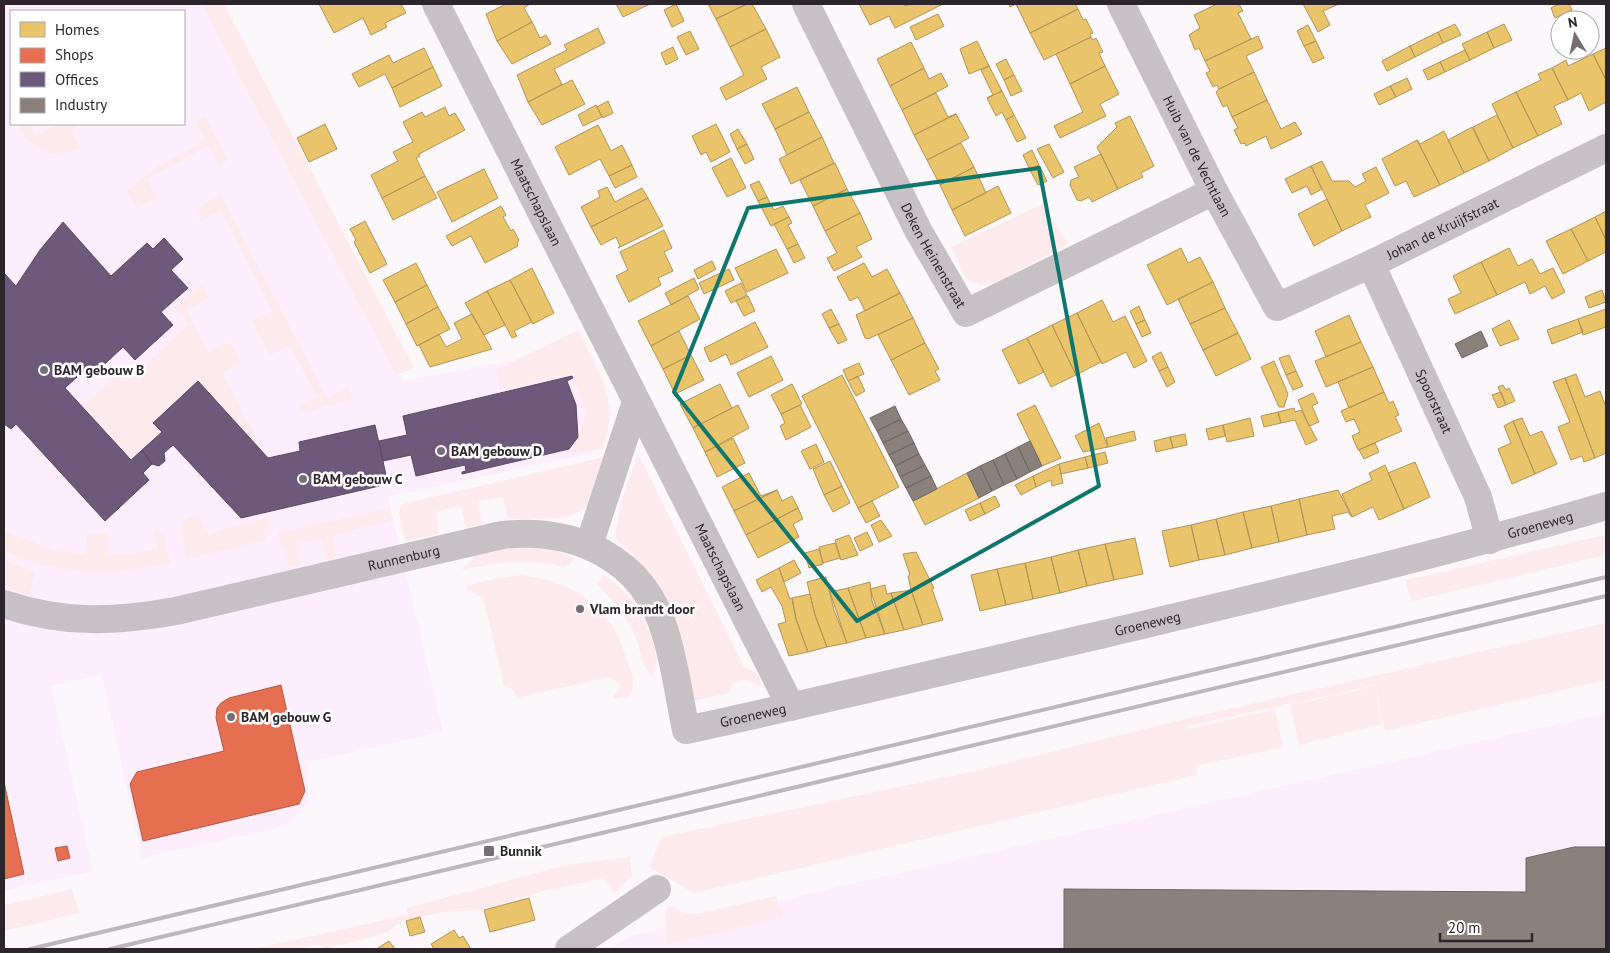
<svg xmlns="http://www.w3.org/2000/svg" width="1610" height="953" viewBox="0 0 1610 953" font-family="'PT Sans',sans-serif">
<rect width="100%" height="100%" fill="#fcf7fb"/>
<path fill="#fdeefc" fill-rule="evenodd" d="M4 4H206L403 381 575 349 613 413 592 453 388 497 443 732 307 762 309 803 292 817 286 826 142 858 102 674 51 686 93 871 4 891ZM11 11H184V124H11Z
M1606 713V949H610L628 937 837 887Z"/>
<path fill="#fceaed" d="M202 4H224L414 368 396 375Z
M205 117 228 160 218 165 208 146 147 179 157 198 136 208 126 192 154 169 205 140 195 122Z
M20 124H29L36 136 60 124H82L71 130 81 147C49 160 42 155 20 131Z
M221 195 327 398 348 388 353 399 305 412 297 407 317 397 290 345 270 355 252 321 272 311 221 211 200 221C193 206 211 201 221 195Z
M1043 204 1068 244 996 282 981 285 966 279 951 247Z
M202 284 209 298 187 310 208 352 230 342 241 363 223 373 260 445 258 447 198 382 154 422 162 432 131 460 82 408 126 366 135 375 189 324 174 308Z
M578 330C600 374 619 399 603 449L571 454 587 413 572 374 500 390 496 370Z
M638 454 744 667C753 671 761 674 761 685L758 687 747 680 734 682 729 693 692 701C686 666 683 625 663 593 651 572 632 555 615 538L621 503Z
M609 456C604 469 600 484 594 496 580 526 536 517 508 519L503 497 478 501 482 524 466 527 461 506H459L436 512 439 534 405 541 399 512 402 504Z
M389 508 392 520 334 535 332 537 337 557 327 560 321 538 297 543 300 566 289 567 285 548 281 546 278 533Z
M199 514 208 536 230 527 267 518 268 528H263L266 540 187 559 181 526 183 520Z
M158 529 164 533 170 563C111 576 59 576 4 551V531L54 550 85 554 87 534 89 533 107 534 109 556 158 550 154 532Z
M1606 535V555L1412 601 1405 580Z
M533 546 551 549 574 558 571 563 564 567C525 557 500 562 462 570L475 556 482 552Z
M4 560 35 573 29 596 4 585Z
M522 575C580 584 611 607 628 663 632 674 637 687 629 696L615 699 613 698 621 684 609 677 516 698 514 690 504 685 483 598 467 589 465 586 497 578Z
M604 575C614 582 624 590 631 599 643 615 665 657 652 676 642 666 640 648 635 635 626 615 612 600 597 584Z
M1606 623V680L1385 731 1375 685 1187 726 1188 729 1275 709 1283 747 1196 766 1197 775 694 893 649 867 662 837 974 771 1185 719Z
M1375 686 1382 724 1299 745 1290 705Z
M630 857 632 876 614 893 605 878 544 891 480 910 443 912 402 921 388 932 327 949 318 945 293 949H253L408 915 407 908 566 865Z
M72 889 79 913 4 931V905Z
M776 896 783 917 667 945 665 910 671 906 684 914H697Z"/>
<path fill="#e9c46a" stroke="#b09457" d="M319 4H401L406 13 385 23 387 27 371 35 363 18 334 33Z
M506 4H530L524 8 532 22 497 41 486 14Z
M616 4H650L623 17Z
M676 4 684 21 672 27 664 10Z
M708 4H747L716 19Z
M747 4H752L766 29 730 47 716 19Z
M859 4H904L905 6 910 4H943L895 28 889 16 870 25Z
M1009 4H1075L1078 9 1030 33 1016 4 1010 7Z
M1217 4H1239L1243 11 1238 13 1251 39 1205 61 1199 48 1195 50 1189 35 1200 28 1194 15Z
M1303 4H1339L1323 11 1330 25 1318 32Z
M1559 4H1569L1572 10 1555 18 1551 8Z
M1078 9 1083 20 1086 19 1093 33 1090 34 1091 37 1044 60 1030 33Z
M938 14 944 26 916 40 910 27Z
M532 22 540 38 546 35 551 44 512 64 497 41Z
M1455 24 1461 35 1443 43 1438 32Z
M1504 24 1512 40 1494 48 1487 32Z
M1308 25 1316 41 1304 46 1297 31Z
M598 28 605 43 554 69 562 84 528 102 517 75 567 50 564 45Z
M766 29 780 57 761 67 767 79 726 100 720 88 744 75 730 47Z
M690 31 699 49 686 55 677 37Z
M1438 32 1443 43 1415 57 1410 46Z
M1487 32 1494 48 1470 60 1462 44Z
M1258 36 1263 48 1246 56 1254 72 1219 89 1217 85 1213 87 1206 73 1210 71 1205 61Z
M1091 37 1093 40 1096 38 1103 52 1099 53 1105 66 1070 84 1056 54Z
M977 41 989 66 969 74 960 49Z
M1316 41 1324 58 1313 63 1304 46Z
M911 42 924 68 890 86 877 59Z
M1410 46 1415 57 1387 71 1382 61Z
M673 47 678 59 666 65 661 53Z
M424 48 433 67 392 88 385 74 359 87 352 74 389 55 393 63Z
M1606 48V80L1593 54Z
M1465 50 1470 60 1445 72 1440 62Z
M1593 54 1606 80V102L1589 111 1581 93 1568 100 1552 68 1566 60 1568 66Z
M1006 59 1014 75 1004 80 996 64Z
M1440 62 1445 72 1428 80 1423 70Z
M989 66 1002 91 987 98 993 95 981 70Z
M1105 66 1119 94 1100 104 1106 116 1060 138 1054 126 1083 112 1070 84Z
M433 67 442 86 400 107 392 88Z
M924 68 929 79 941 73 948 86 902 110 890 86Z
M1552 68 1568 100 1554 106 1562 124 1538 136 1516 92 1541 80 1538 74Z
M1254 72 1267 100 1232 117 1227 105 1223 107 1216 92 1219 89Z
M1014 75 1022 91 1011 96 1004 80Z
M1407 78 1412 89 1396 97 1390 86Z
M572 80 585 104 542 125 528 102Z
M1390 86 1396 97 1379 105 1374 94Z
M797 87 809 112 775 129 762 104Z
M1002 91 1014 115 1006 120 1002 112 996 116 987 98Z
M1516 92 1538 136 1513 148 1492 104Z
M936 93 948 117 956 114 914 135 902 110Z
M1267 100 1281 129 1295 122 1302 134 1271 149 1266 136 1246 146 1245 143 1241 144 1234 130 1238 128 1232 117Z
M608 101 613 113 603 118 597 107Z
M596 105 602 117 583 126 578 115Z
M445 107 449 116 455 113 465 130 419 154 420 156 416 158 425 176 382 198 371 175 398 161 393 152 413 142 403 122 422 112 425 117Z
M809 112 822 137 787 155 775 129Z
M956 114 969 138 927 160 914 135Z
M1014 115 1026 138 1017 142 1006 120Z
M1497 115 1513 148 1489 161 1473 127Z
M1130 116 1154 166 1141 173 1143 177 1118 189 1097 147 1117 127 1115 123Z
M325 124 337 149 309 162 297 138Z
M716 124 730 152 711 162 706 152 701 155 692 136Z
M598 125 611 151 622 145 632 165 609 176 600 159 569 175 555 147Z
M1472 127 1489 161 1464 173 1448 140Z
M738 129 747 144 737 149 730 134Z
M1444 131 1464 173 1440 185 1417 140 1420 144Z
M822 137 834 163 791 184 779 159Z
M1417 140 1440 185 1414 197 1406 181 1395 186 1382 159Z
M961 143 974 167 940 185 927 160Z
M747 144 754 159 745 164 737 149Z
M1049 144 1064 172 1053 178 1037 149Z
M1032 150 1039 165 1030 170 1023 155Z
M1101 154 1118 189 1092 202 1089 197 1081 201 1077 200 1070 185 1071 180 1079 177 1074 167Z
M731 158 746 188 727 197 712 168Z
M1322 161 1332 181H1349L1355 187 1366 181 1362 174 1376 167 1389 193 1365 205 1371 217 1342 231 1311 166Z
M835 163 847 189 813 206 800 180Z
M632 165 637 177 615 188 609 176Z
M1039 165 1047 181 1038 185 1030 170Z
M1311 166 1322 189 1311 195 1307 186 1292 193 1285 179Z
M974 167 986 193 952 210 940 185Z
M484 169 498 198 452 222 437 192Z
M425 176 437 198 393 220 382 198Z
M759 181 767 197 758 201 750 185Z
M998 186 1011 213 965 236 952 210Z
M607 187 615 202 642 188 648 198 591 227 581 207 600 197 598 191Z
M847 189 860 213 825 231 813 206Z
M767 197 774 210 783 206 789 217 771 226 758 201Z
M648 198 663 226 618 248 620 246 616 237 601 245 591 227Z
M1327 199 1342 231 1314 246 1298 214Z
M501 206 506 215 503 217 511 231 513 229 519 240 517 243 518 246 485 263 471 236 452 246 446 236Z
M1606 211V240L1595 217Z
M860 213 872 239 856 247 862 257 834 271 827 258 837 253 825 231Z
M789 217 792 223 788 225 798 244 787 249 774 224Z
M1595 217 1606 240V252L1588 261 1571 229Z
M365 221 387 264 370 273 354 242 356 240 350 229Z
M1571 229 1588 261 1563 274 1546 241Z
M664 230 672 248 664 252 673 271 658 278 661 285 629 302 616 276 628 270 620 252Z
M798 244 805 258 794 263 787 249Z
M1181 248 1188 263 1200 257 1213 282 1167 305 1147 265Z
M1509 248 1518 266 1532 259 1540 274 1553 268 1565 292 1552 299 1545 286 1530 294 1525 282 1497 295 1481 262Z
M776 249 788 273 747 292 735 268Z
M712 261 716 269 698 279 694 270Z
M1481 262 1497 295 1455 314 1448 299 1461 293 1453 276Z
M416 263 427 285 395 302 383 280Z
M864 263 872 277 887 269 900 293 865 311 858 297 850 301 837 277Z
M532 268 554 313 533 324 510 280Z
M729 269 734 280 704 294 699 283Z
M694 278 699 289 671 305 665 293Z
M510 280 532 322 514 331 517 336 512 338 487 291Z
M1213 282 1225 308 1190 324 1178 299Z
M741 283 747 295 731 303 725 291Z
M427 285 438 307 406 324 395 302Z
M1602 290 1606 302 1589 308 1585 297Z
M487 291 505 325 484 335 465 303Z
M900 293 913 318 868 339 865 338 856 315Z
M688 296 700 319 651 346 638 321Z
M748 296 755 311 744 316 736 301Z
M1102 300 1113 322 1125 316 1147 361 1134 368 1126 352 1102 364 1077 313Z
M1139 306 1145 320 1136 324 1130 311Z
M438 307 450 329 417 346 406 324Z
M1225 308 1238 333 1203 350 1190 324Z
M831 309 839 324 829 328 822 314Z
M1606 309V327L1583 335 1578 319Z
M1077 313 1101 362 1076 375 1052 325Z
M472 314 492 349 430 367 419 345 439 334 446 347 462 339 454 323Z
M1349 315 1361 342 1326 357 1315 331Z
M913 318 925 343 891 360 878 335Z
M1578 319 1583 332 1552 344 1547 330Z
M1145 320 1151 333 1142 337 1136 324Z
M1509 320 1519 339 1500 346 1492 329Z
M755 322 768 347 731 365 726 354 710 362 704 348Z
M839 324 847 340 838 344 829 328Z
M1052 325 1076 375 1051 387 1027 338Z
M679 331 691 355 663 369 651 346Z
M1238 333 1251 359 1216 376 1203 350Z
M1027 338 1044 372 1019 384 1002 350Z
M1361 342 1373 367 1326 387 1315 361Z
M925 343 939 369 935 371 940 380 909 395 891 360Z
M1161 352 1168 367 1159 371 1152 357Z
M691 355 704 380 675 394 663 369Z
M1289 355 1296 371 1286 375 1279 358Z
M771 356 783 380 749 397 737 373Z
M1274 361 1288 394 1284 407H1279L1261 367Z
M859 363 864 374 848 381 843 370Z
M1168 367 1175 382 1167 387 1159 371Z
M1373 367 1384 392 1349 408 1338 382Z
M1296 371 1303 386 1293 390 1286 375Z
M1576 374 1585 397 1600 391 1606 407V453L1595 458 1565 378Z
M842 375 899 487 858 508 802 396Z
M858 376 865 391 856 396 848 381Z
M1565 378 1595 458 1584 462 1582 456 1571 460 1558 427 1570 422 1553 382Z
M720 384 732 408 693 428 680 404Z
M792 384 802 404 781 414 771 395Z
M1503 385 1506 390 1509 388 1515 401 1506 405 1498 387Z
M1384 392 1389 403 1393 401 1399 415 1395 417 1402 431 1358 450 1352 436 1360 432 1354 419 1346 422 1341 411Z
M1501 392 1506 405 1498 408 1492 395Z
M1313 393 1318 403 1312 406 1319 422 1309 426 1298 400Z
M738 405 749 428 705 452 693 428Z
M800 405 811 427 786 440 780 426 785 423 781 414Z
M1035 405 1061 458 1042 466 1017 414Z
M1294 408 1295 412 1301 410 1317 440 1306 445 1295 420 1281 423 1278 412Z
M1278 412 1281 423 1264 427 1261 416Z
M1250 418 1254 436 1227 442 1223 425Z
M1522 418 1530 436 1542 431 1557 464 1535 474 1513 421Z
M1513 421 1535 474 1512 484 1498 449 1511 443 1504 426Z
M1099 423 1108 447 1083 452 1075 436Z
M1223 425 1225 436 1209 440 1206 429Z
M1134 431 1136 440 1108 447 1106 438Z
M1185 434 1187 445 1173 448 1170 437Z
M1170 437 1173 448 1156 452 1154 441Z
M733 438 745 463 717 477 705 452Z
M1375 443 1379 452 1364 459 1359 450Z
M816 444 824 462 810 469 801 451Z
M1105 452 1108 463 1088 468 1085 457Z
M1085 457 1088 468 1061 474 1059 464Z
M830 461 842 486 824 495 813 469Z
M1415 462 1430 497 1404 509 1388 473Z
M1059 464 1063 483 1052 486 1051 480 1036 487 1033 476Z
M1385 465 1404 509 1379 520 1373 507 1352 517 1342 494 1372 480 1369 473Z
M749 473 761 496 777 490 734 511 722 487Z
M967 473 979 498 925 525 913 501Z
M1033 476 1036 487 1021 495 1015 485Z
M842 486 850 503 833 512 824 495Z
M777 490 782 501 792 496 798 508 746 535 734 511Z
M1338 490 1352 517 1348 512 1332 516 1335 529 1307 535 1299 499Z
M995 496 1000 506 985 514 980 503Z
M1299 499 1307 535 1279 542 1271 506Z
M872 501 880 516 866 523 858 508Z
M980 503 985 514 970 521 965 510Z
M1271 506 1279 542 1252 548 1243 512Z
M798 508 803 519 793 524 799 537 758 558 746 535Z
M1243 512 1252 548 1225 555 1216 519Z
M1216 519 1225 555 1199 560 1191 525Z
M881 520 892 536 879 542 871 525Z
M1191 525 1199 560 1170 567 1162 531Z
M867 532 873 545 860 551 854 538Z
M849 535 858 555 841 560 835 540Z
M1135 538 1143 574 1114 580 1105 544Z
M835 543 840 558 823 563 819 547Z
M1105 544 1114 580 1087 586 1078 550Z
M819 549 823 564 809 568 805 553Z
M1078 550 1087 586 1060 593 1051 557Z
M916 552 934 588 932 589 943 620 923 625 911 590 908 576 910 575 903 554Z
M1051 557 1060 593 1033 599 1025 563Z
M794 560 801 573 784 582 779 568Z
M1025 563 1033 599 1006 605 997 569Z
M779 568 790 599 792 598 796 619 808 652 789 656 778 624 786 622 782 606 771 587 762 592 756 580Z
M997 569 1006 605 980 611 971 575Z
M826 577 834 610 847 643 827 647 815 615 807 582Z
M870 582 872 601 885 634 866 638 848 588Z
M885 585 887 594 891 593 904 630 885 634 870 589Z
M848 588 866 638 847 643 830 592Z
M911 590 923 625 904 630 891 593Z
M810 594 815 615 827 647 808 652 796 619 792 598Z
M529 898 535 920 490 932 484 910Z
M420 917 425 932 410 936 406 921Z
M454 930 459 938 463 936 471 949H434L431 944Z
M389 941 395 949H378V948Z"/>
<path fill="#e76f51" stroke="#af5946" d="M281 685 305 791 299 804 143 841 130 784 135 775 137 772 224 751 216 718 217 708 221 703 229 698Z
M4 782 24 874 4 879Z
M67 846 70 858 58 861 55 848Z"/>
<path fill="#6d597a" stroke="#5a4963" d="M63 222 111 276 147 243 153 249 164 238 183 259 171 270 188 288 161 312 173 325 135 360 123 347 94 374 88 367 65 388 131 460 142 450 152 464 143 473 149 480 105 521 16 424 11 429 4 424V273L16 286 40 250Z
M572 376 573 378 567 381 576 405 578 437 569 449 462 474V472L466 471 465 465 416 476 411 455 383 461 379 441 407 435 403 416Z
M198 381 268 458 300 451 299 442 375 425 388 484 241 518 173 445 164 453 165 461 159 466 152 464 142 450 162 432 153 423Z"/>
<path fill="#8a817c" stroke="#6e6564" d="M1481 331 1488 346 1462 358 1455 344Z
M895 406 901 419 877 431 870 418Z
M901 419 908 431 883 443 877 431Z
M908 431 914 443 889 455 883 443Z
M1030 441 1042 466 1030 472 1018 447Z
M914 443 919 454 895 466 889 455Z
M1018 447 1030 472 1017 479 1005 454Z
M919 454 925 465 900 477 895 466Z
M1005 454 1017 479 1004 485 993 460Z
M993 460 1004 485 992 491 980 466Z
M925 465 931 476 906 488 900 477Z
M980 466 992 491 979 498 967 473Z
M931 476 937 489 913 501 906 488Z
M1574 847H1606V949H1064V889L1526 892V858Z"/>
<g fill="none" stroke-linecap="round" stroke-linejoin="round">
<g stroke="#c7c1c5" stroke-width="28">
<path id="s1" d="M436 4 791 707"/>
<path id="s2" d="M806 4 919 232 966 313 1214 191"/>
<path id="s3" d="M1121 4 1214 191 1277 307 1371 264 1606 148"/>
<path id="s4" d="M1371 264 1478 497 1490 540"/>
<path d="M589 545 636 402"/>
<path id="s5" d="M4 604C64 624 114 622 176 611L502 535C575 527 643 558 665 632 675 663 679 697 686 730 826 700 965 666 1104 634 1272 594 1440 555 1606 506"/>
<path d="M569 949 657 889"/>
</g>
<path stroke="#bbb7ba" stroke-width="4" d="M30 949 1606 577
M110 949 1606 596"/>
</g>
<path fill="none" stroke="#0f766e" stroke-width="4" stroke-linejoin="round" d="M1039 168 1099 486 857 621 674 392 748 208Z"/>
<g fill="#756e74" stroke="#fff" stroke-width="2">
<circle cx="44" cy="370" r="5"/>
<circle cx="441" cy="451" r="5"/>
<circle cx="303" cy="479" r="5"/>
<circle cx="580" cy="609" r="5"/>
<circle cx="231" cy="717" r="5"/>
<rect x="483" y="845" width="12" height="12" rx="2.5"/>
</g>
<g text-anchor="middle" stroke-width="5" stroke-linejoin="round" paint-order="stroke">
<g font-size="14" fill="#2c252c" stroke="#fff">
<text dy="5" stroke="none"><textPath href="#s3" startOffset="170">Huib van de Vechtlaan</textPath></text>
<text dy="5" stroke="none"><textPath href="#s1" startOffset="222">Maatschapslaan</textPath></text>
<text dy="5" stroke="none"><textPath href="#s3" startOffset="524">Johan de Kruijfstraat</textPath></text>
<text dy="5" stroke="none"><textPath href="#s2" startOffset="282">Deken Heinenstraat</textPath></text>
<text dy="5" stroke="none"><textPath href="#s4" startOffset="151">Spoorstraat</textPath></text>
<text dy="5" stroke="none"><textPath href="#s5" startOffset="1695">Groeneweg</textPath></text>
<text dy="5" stroke="none"><textPath href="#s5" startOffset="408">Runnenburg</textPath></text>
<text dy="5" stroke="none"><textPath href="#s1" startOffset="631">Maatschapslaan</textPath></text>
<text dy="5" stroke="none"><textPath href="#s5" startOffset="1290">Groeneweg</textPath></text>
<text dy="5" stroke="none"><textPath href="#s5" startOffset="885">Groeneweg</textPath></text>
</g>
<g font-size="14" font-weight="bold" fill="#2c252c" stroke="#fff" text-anchor="start">
<text x="54" y="375">BAM gebouw B</text>
<text x="451" y="456">BAM gebouw D</text>
<text x="313" y="484">BAM gebouw C</text>
<text x="590" y="614">Vlam brandt door</text>
<text x="241" y="722">BAM gebouw G</text>
<text x="500" y="856">Bunnik</text>
</g>
</g>
<rect width="1610" height="953" fill="none" stroke="#2c252c" stroke-width="10"/>
<rect x="10" y="10" width="175" height="115" fill="#ffffff" stroke="#aba8ab"/>
<rect x="20" y="22" width="25" height="15" fill="#e9c46a" stroke="#aba8ab"/>
<text x="55" y="35" font-size="15" fill="#2c252c">Homes</text>
<rect x="20" y="48" width="25" height="15" fill="#e76f51" stroke="#aba8ab"/>
<text x="55" y="60" font-size="15" fill="#2c252c">Shops</text>
<rect x="20" y="72" width="25" height="15" fill="#6d597a" stroke="#aba8ab"/>
<text x="55" y="85" font-size="15" fill="#2c252c">Offices</text>
<rect x="20" y="98" width="25" height="15" fill="#8a817c" stroke="#aba8ab"/>
<text x="55" y="110" font-size="15" fill="#2c252c">Industry</text>
<g transform="translate(1575 35) rotate(350)"><circle r="24" fill="#ffffff" stroke="#aba8ab"/>
<path d="M0-4L9 19L0 12L-9 19Z" fill="#756e74"/>
<text y="-8" font-size="14" font-weight="bold" text-anchor="middle" fill="#2c252c">N</text>
</g>
<path d="M1440 933v8h92v-8" fill="none" stroke="#2c252c" stroke-width="2.5"/>
<text x="1448" y="933" font-size="15" fill="#2c252c" stroke="#ffffff" stroke-width="4" paint-order="stroke">20 m</text>
</svg>
